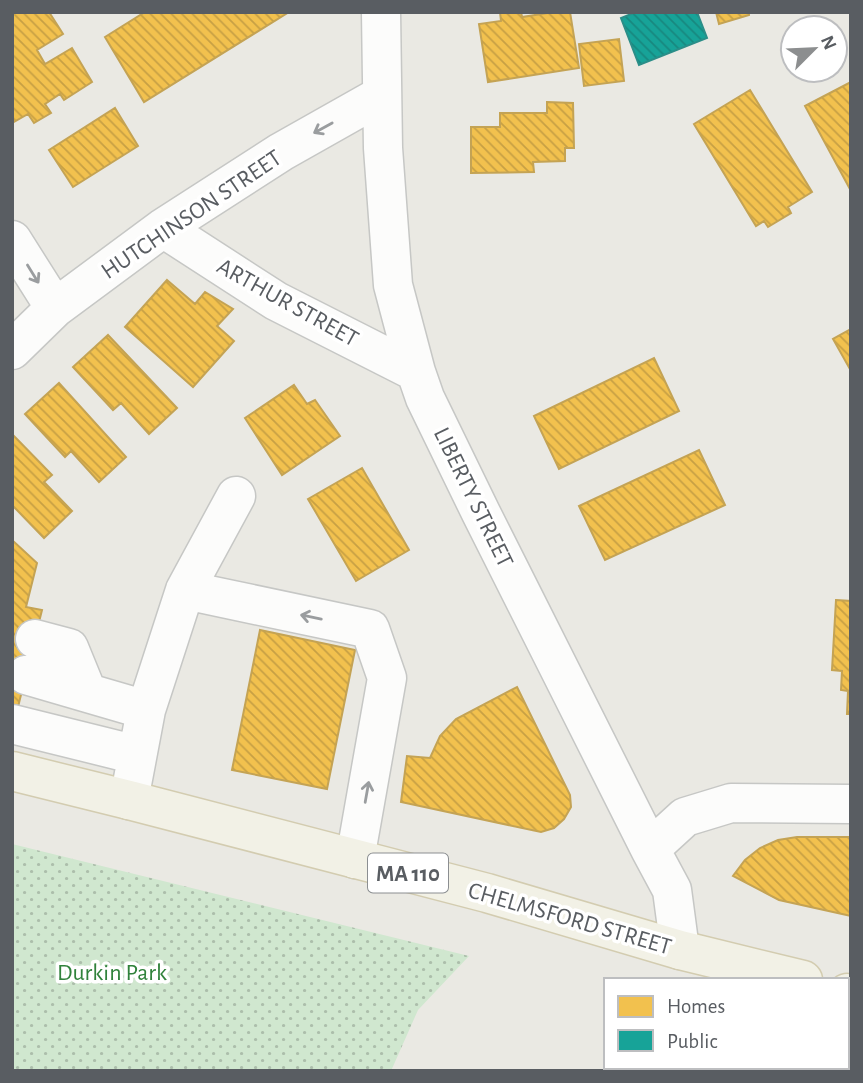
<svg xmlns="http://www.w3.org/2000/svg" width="863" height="1083" viewBox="0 0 863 1083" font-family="'Alegreya Sans',sans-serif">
<defs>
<pattern id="grass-dots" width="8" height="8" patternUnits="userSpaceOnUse" patternTransform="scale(1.75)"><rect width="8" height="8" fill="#d0e7cf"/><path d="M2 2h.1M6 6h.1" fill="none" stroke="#acbeab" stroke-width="1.8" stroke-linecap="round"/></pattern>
<pattern id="homes-back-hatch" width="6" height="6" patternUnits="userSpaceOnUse" patternTransform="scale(1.75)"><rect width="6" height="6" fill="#f2c14e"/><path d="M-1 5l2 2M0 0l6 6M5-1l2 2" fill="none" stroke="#c7a044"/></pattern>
<pattern id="public-back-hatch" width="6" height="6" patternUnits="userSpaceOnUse" patternTransform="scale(1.75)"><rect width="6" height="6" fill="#17a398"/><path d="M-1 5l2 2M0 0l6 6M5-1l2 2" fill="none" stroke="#18887f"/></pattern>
</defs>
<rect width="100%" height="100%" fill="#eae9e3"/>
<path fill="url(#grass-dots)" d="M12 844 469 956 418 1010 391 1071H12Z"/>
<path fill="url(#homes-back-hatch)" stroke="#c4a354" stroke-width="2" d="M12 12H49L63 34 37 50 45 64 72 48 92 82 64 100 60 94 45 104 51 113 34 123 28 114 12 123Z
M145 12H289L144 102 105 37Z
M500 12H521L522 17 554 12H570L579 68 488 82 479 24 501 21Z
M716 12H749V15L719 24Z
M619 39 624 81 584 86 579 44Z
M851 82V191L805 106Z
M750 90 812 192 788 207 791 213 768 227 764 221 756 226 694 124Z
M547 102 573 103 574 148H565V161L533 162 534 172 471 173V127H500V113H547Z
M115 108 138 146 73 187 49 150Z
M167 280 195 304 205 292 233 309 217 326 234 341 193 387 125 327Z
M851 329V371L833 339Z
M108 335 177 408 149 434 121 403 113 410 73 367Z
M654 358 679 411 559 469 534 416Z
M59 383 126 457 99 482 71 451 65 457 25 414Z
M294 385 307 404 315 400 340 436 282 475 245 418Z
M12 434 52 475 44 482 72 511 44 538 12 505Z
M699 450 725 505 605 560 579 506Z
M362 468 409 550 356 581 308 499Z
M12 540 37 563 26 607 42 610 16 715 12 714Z
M836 600 851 601V714H847L848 691 841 690 842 671 832 670Z
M260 630 355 650 327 789 232 770Z
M517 687 570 795 571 807 564 819 554 828 541 832 401 802 407 756 430 758 440 736 456 719Z
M797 837H851V916L779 900 733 876 745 860 760 848 778 840Z"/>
<path fill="url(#public-back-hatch)" stroke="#2b8e88" stroke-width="2" d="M636 12H697L707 38 639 65 621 18Z"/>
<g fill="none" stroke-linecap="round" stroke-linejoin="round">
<defs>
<path id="minor" d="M381 12 383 148 393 285 416 372 425 398 481 513 650 849 672 890 680 950
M163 228 276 301 416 372
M12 240 55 308
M12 350 55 308 163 228 281 152 382 95
M185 590 370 629 387 678 355 859
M35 639 69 648 87 692
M26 675 146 710 129 800
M146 710 185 590 236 496
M12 724 137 755
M650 849 685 817 731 803 851 804
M774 1071 776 1067"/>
<path id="major" d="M12 771 129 800 487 893 680 950 803 980
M847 993 851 994"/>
</defs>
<use href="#minor" stroke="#c6c7c5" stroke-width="41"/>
<use href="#major" stroke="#d3ccb0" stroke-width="41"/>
<use href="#minor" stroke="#fcfcfb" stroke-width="38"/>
<use href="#major" stroke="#f2f1e6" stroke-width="38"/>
</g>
<defs><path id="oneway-shaft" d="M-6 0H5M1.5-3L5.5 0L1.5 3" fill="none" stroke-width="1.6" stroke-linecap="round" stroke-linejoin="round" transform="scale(1.75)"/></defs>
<g stroke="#9a9d9f">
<use href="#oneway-shaft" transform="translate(323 128) rotate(151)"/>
<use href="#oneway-shaft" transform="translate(33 274) rotate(58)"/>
<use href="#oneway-shaft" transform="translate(311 617) rotate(-168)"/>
<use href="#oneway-shaft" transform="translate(367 792) rotate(-80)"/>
</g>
<g text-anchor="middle" stroke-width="7" stroke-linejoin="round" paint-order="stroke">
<rect fill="#fff" stroke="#8b8e91" stroke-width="2" x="368" y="853.5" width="80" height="39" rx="5"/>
<g font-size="23" font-weight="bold" fill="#595d62">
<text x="408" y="881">MA 110</text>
</g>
<g font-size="24" fill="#595d62" stroke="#fff">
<text transform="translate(191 214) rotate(-34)" y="8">HUTCHINSON STREET</text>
<text transform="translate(288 302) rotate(29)" y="8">ARTHUR STREET</text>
<text transform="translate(474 497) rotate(64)" y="8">LIBERTY STREET</text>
<text transform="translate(570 918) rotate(16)" y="8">CHELMSFORD STREET</text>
</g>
<g font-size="24" fill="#30823b" stroke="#fff">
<text x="112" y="980">Durkin Park</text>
</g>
</g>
<rect width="863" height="1083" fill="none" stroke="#595d62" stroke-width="28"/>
<rect x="604" y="978" width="245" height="91" fill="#ffffff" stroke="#bdbec0" stroke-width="2"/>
<rect x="618" y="996" width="35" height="21" fill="#f2c14e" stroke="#bdbec0" stroke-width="2"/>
<text x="667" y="1013" font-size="21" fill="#595d62">Homes</text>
<rect x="618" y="1030" width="35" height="21" fill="#17a398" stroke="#bdbec0" stroke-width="2"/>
<text x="667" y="1048" font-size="21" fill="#595d62">Public</text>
<g transform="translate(814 49) rotate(66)"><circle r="33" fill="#ffffff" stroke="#bdbec0" stroke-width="2"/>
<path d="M0-5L12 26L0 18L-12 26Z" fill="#8c8e8f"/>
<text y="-10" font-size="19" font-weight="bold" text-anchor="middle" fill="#595d62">N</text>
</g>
</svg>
